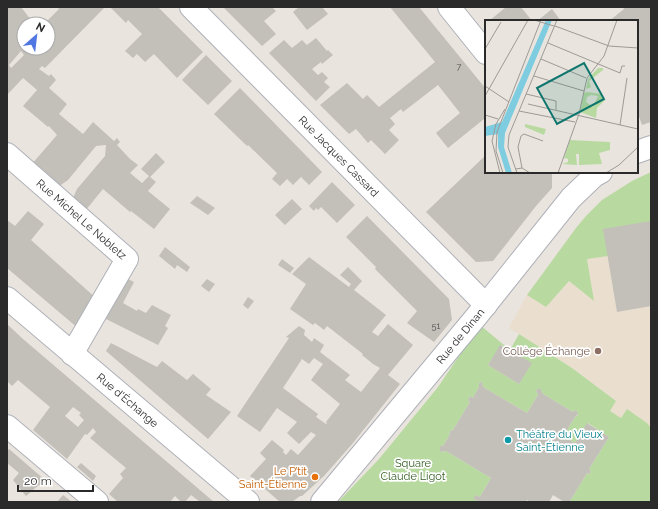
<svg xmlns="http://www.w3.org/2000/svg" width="658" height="509" viewBox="0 0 658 509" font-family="Raleway,sans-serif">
<rect width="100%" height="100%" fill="#eae4de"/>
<path fill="#eadfcf" d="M651 172V502L627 409 621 418 610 411 616 401 572 368 509 328 527 295 576 228 586 216 602 200 632 181Z"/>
<path fill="#b8daa1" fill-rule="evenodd" d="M651 172V221L608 256 587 259 594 301 569 281 546 307 527 295 576 228 586 216 602 200 632 181Z
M480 325 510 350 519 334 572 368 616 401 610 411 621 418 627 409 647 423 651 428V502H572L570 501 587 473 589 474 591 471 589 469 609 437 588 423 575 443 563 436 575 417 578 415 576 410 573 412 543 394 540 389 536 390 538 395 527 413 483 387 482 382 479 383V387L473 398 470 396 468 400 470 402 453 430 450 431 449 436 443 446H440V452L446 451 491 478 480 497 476 495 474 499 481 502H338L379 459 438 387ZM501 345 531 363 519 384 488 365Z"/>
<path fill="#c3bfb9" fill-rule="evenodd" d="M7 7H21L34 24H24V48H48V24H44L59 9 57 7H105L45 68 42 66 39 69 49 76 51 74 56 80 49 88 67 104 59 114 83 134 93 122 114 141 117 138 120 142 117 145 130 159 138 165 130 173 142 183 149 176 141 169 156 153 165 162 150 177 156 182 148 191 170 209 154 229 131 211 130 212 103 189 85 211 72 200 77 189 105 156 106 145 96 146 68 180 58 187 31 165 57 135 49 126 48 127 23 106 37 90 23 78 7 95ZM21 51 24 55 11 68 9 65Z
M110 7H158L203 52 177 78 154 54 145 62 137 54 133 58 125 51 142 34 128 20 126 23Z
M223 7H272L276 11 264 21 276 34 262 46Z
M299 7H322L328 14 307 30 293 12Z
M390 7H419L486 89V121L484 119 448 148 436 133 460 113 438 85 403 112 401 109 390 118 395 124 389 130 399 140 385 154 371 140 368 143 356 129 349 134 320 105 347 83 363 99 367 95 379 107 435 62Z
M506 7H521L532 21H489Z
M623 7H651V122L642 125 638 114H637V21H609L624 9Z
M552 9 561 21H537Z
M316 38 327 51 328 50 333 55 322 64 321 62 312 69 318 75 322 72 328 78 324 82 330 87 316 101 269 53 284 40 292 48 302 40 307 45Z
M206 55 232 81 208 105 182 80Z
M240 88 322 172 309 185 301 177 293 185 287 179 280 186 272 179 277 173 248 145 247 146 214 114Z
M486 155V172H552V188L536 206 493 261 476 262 426 212Z
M332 182 355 205 337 223 321 207 318 210 316 208 314 211 309 206Z
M197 196 215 208 208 215 190 203Z
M292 199 302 209 285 225 275 215Z
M28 211 44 224 31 240 97 299 79 329 7 268V220L15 226Z
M367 216 449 299 452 320 434 342 407 323 417 311 375 269 376 267 346 237Z
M651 221V306L617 312 603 229Z
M165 247 190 267 187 272 177 265 175 269 159 256Z
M309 257 349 287 351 284 340 275 348 267 362 281 354 290 386 315 372 332 378 336 388 324 413 345 388 375 400 384 353 443 324 476 302 496H300L292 502H280L250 476 266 459 260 453 272 440 284 450 283 452 286 455 291 449 298 455 316 435 311 432 299 444 287 433 297 422 277 408 260 432 237 416 289 338 286 337 299 326 305 330 304 335 312 342 314 338 324 345 320 352 350 375 345 380 361 392 380 368 373 364 362 355 363 354 327 326 324 330 315 323 313 325 290 309 306 284 292 274ZM314 358 323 364 311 380 340 404 326 422 327 423 326 424 316 417 318 414 283 388 302 359 309 364Z
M282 259 294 268 290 273 278 265Z
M124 277 134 282 123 303 137 311 138 309 146 313 152 305 171 315 165 326 168 328 158 345 102 317Z
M207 279 215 284 209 292 201 286Z
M248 297 254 301 248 309 243 305Z
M7 324 23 339 214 502H200L191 495 185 502H181L175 496 170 502H118L109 494 123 478 120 474 126 468 90 438 96 432 93 428 87 435 85 434 67 459 33 430 50 407 18 380 12 386 7 381ZM73 407 81 413 79 415 84 420 78 427 65 416Z
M111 343 157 367 162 361 187 380 193 374 211 389 206 395 231 412 208 439 106 351Z
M500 345 532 363 519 384 488 365Z
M482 382 483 387 527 413 538 395 536 390 540 388 543 394 573 412 576 410 578 414 575 417 563 436 575 443 587 423 609 437 589 469 591 471 589 474 587 473 570 501 572 502H564L553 495 549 502H530L527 500 525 502H481L473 499 476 495 480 497 491 478 446 451 440 452V446H443L449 436 450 431 453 430 470 402 468 400 470 396 473 398 479 387V383Z
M9 449 45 480 26 496 13 480 19 473 7 463V451Z
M81 463 96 476 93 481 77 467Z
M63 495 72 502H57Z"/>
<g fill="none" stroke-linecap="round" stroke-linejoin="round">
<defs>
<g id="minor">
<path id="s1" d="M191 7 486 305"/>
<path d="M449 7 486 53"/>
<path d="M637 152 651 147"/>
<path id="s2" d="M7 154 127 259 72 354"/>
<path id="s3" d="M7 298 248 502"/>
<path d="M7 426 97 502"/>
<path id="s4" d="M322 502 476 317 571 198 594 176 601 172"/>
</g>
</defs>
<use href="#minor" stroke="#aeb1b9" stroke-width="24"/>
<use href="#minor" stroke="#fff" stroke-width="22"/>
</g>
<circle fill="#8d6e63" stroke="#fff" stroke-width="1.5" cx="598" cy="351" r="4"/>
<circle fill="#0f9aa8" stroke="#fff" stroke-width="1.5" cx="508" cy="440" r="4"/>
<circle fill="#e8710a" stroke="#fff" stroke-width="1.5" cx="315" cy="477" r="4"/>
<g text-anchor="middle" stroke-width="3.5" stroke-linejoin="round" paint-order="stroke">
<g font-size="9" fill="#504f4e">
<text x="459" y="70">7</text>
<text x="436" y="329">51</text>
</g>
<g font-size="11" fill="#2a2a2a" stroke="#fff">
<text dy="4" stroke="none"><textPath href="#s1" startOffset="210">Rue Jacques Cassard</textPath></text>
<text dy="4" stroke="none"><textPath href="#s2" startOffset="99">Rue Michel Le Nobletz</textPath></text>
<text dy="4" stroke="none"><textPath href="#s4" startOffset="216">Rue de Dinan</textPath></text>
<text dy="4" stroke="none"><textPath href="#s3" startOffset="158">Rue d'Échange</textPath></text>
</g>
<g font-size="11" fill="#785e54" stroke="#fff" text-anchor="end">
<text x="590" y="355">Collège Échange</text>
</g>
<g font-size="11" fill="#0d838f" stroke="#fff" text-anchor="start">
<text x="516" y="438">Théâtre du Vieux<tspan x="516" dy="13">Saint-Étienne</tspan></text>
</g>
<g font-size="11" fill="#335e23" stroke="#fff">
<text x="413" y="467">Square<tspan x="413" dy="13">Claude Ligot</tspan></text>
</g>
<g font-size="11" fill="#c56008" stroke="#fff" text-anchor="end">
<text x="307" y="475">Le P’tit<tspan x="307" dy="13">Saint-Étienne</tspan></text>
</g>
</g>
<g transform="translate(485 20)">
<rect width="153" height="153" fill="#eae4de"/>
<path d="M113 48H118V50L104 61 106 67 101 69 103 59ZM102 72 116 74 120 80 112 88 111 98 95 92 99 73ZM106 75 113 76 108 87 101 82 102 77ZM40 104 61 109 59 115 40 107ZM85 120 125 122V130L114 133 117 144 94 145V134H91L92 145 77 144 83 142V139L79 138Z" fill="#b8daa1" fill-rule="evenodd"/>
<path d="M61 0H67L20 113 19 127 27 153H21L13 127V114L0 116V107L17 102Z" fill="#7dccdf"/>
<path fill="none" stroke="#9d9a96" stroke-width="1" d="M49 0 69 6M70 6 124 26 153 28M63 23 135 53 137 46H140M0 29 16 2M56 39 101 58M49 56 99 71M0 66 24 82M41 74 71 81V90M0 76 43 0M43 84 153 109M34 91 90 102M0 95 13 99M135 105 142 58M37 148 33 127 36 116 39 114 58 121M31 149 37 148 45 153M15 153 7 121 11 104 20 89M18 153 11 131 12 112 56 0M32 153 23 127 24 115 72 0M73 153 94 94 102 58 119 36 132 0M121 153 134 145 153 127"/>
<path fill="#0f766e" fill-opacity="0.15" stroke="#0f766e" stroke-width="2" d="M99 43 119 79 72 104 52 68Z"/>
<rect width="153" height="153" fill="none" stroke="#2a2a2a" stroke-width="2"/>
</g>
<rect width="658" height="509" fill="none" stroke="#2a2a2a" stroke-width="16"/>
<g transform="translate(36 36) rotate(28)"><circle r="19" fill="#ffffff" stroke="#aaaaaa"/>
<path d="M0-3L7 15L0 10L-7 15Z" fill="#5177e3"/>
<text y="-6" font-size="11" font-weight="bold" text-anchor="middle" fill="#2a2a2a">N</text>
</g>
<path d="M18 485v6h75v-6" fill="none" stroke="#2a2a2a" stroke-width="2"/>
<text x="24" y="485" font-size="12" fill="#2a2a2a" stroke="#ffffff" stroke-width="3" paint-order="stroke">20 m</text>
</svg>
